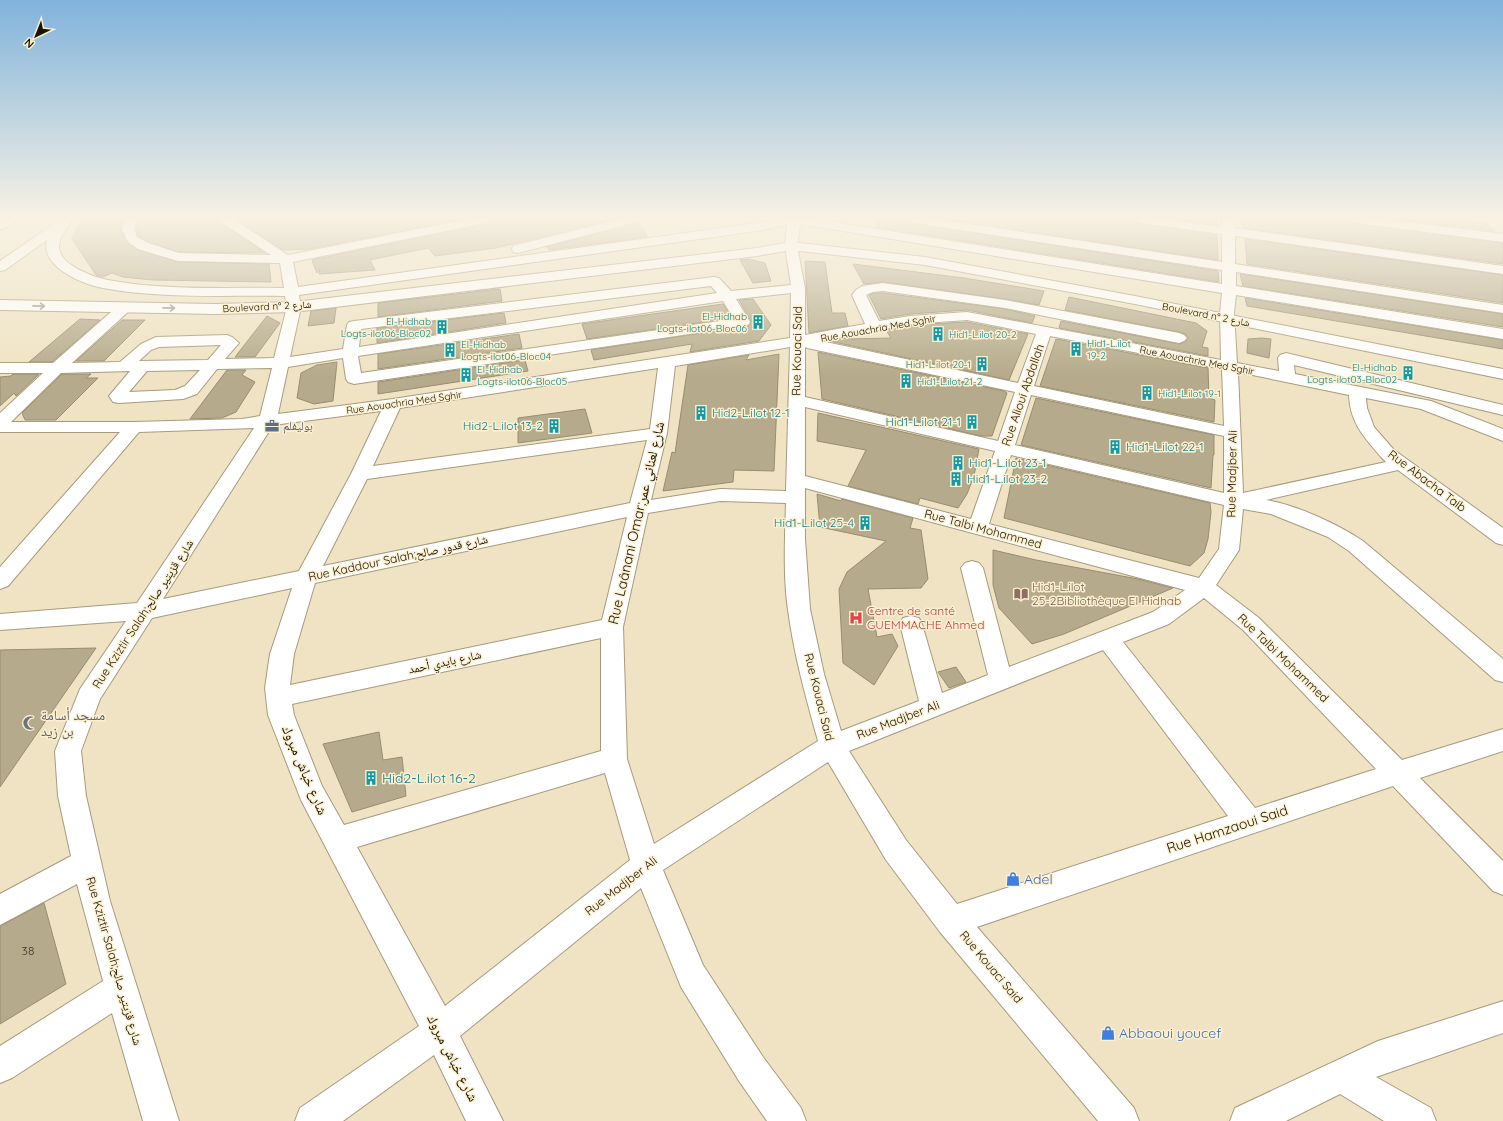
<svg xmlns="http://www.w3.org/2000/svg" width="1503" height="1121" viewBox="0 0 1503 1121" font-family="Quicksand,'Noto Naskh Arabic',sans-serif">
<rect width="100%" height="100%" fill="#efe3c3"/>
<path fill="#b5aa8b" stroke="#988d6f" d="M84 219H125L121 230 127 243 138 250 178 262 269 264 271 282 153 280 123 277 112 273 103 277 96 275 72 239 78 226Z
M139 219H218L220 223 266 253 179 252 149 242 138 236 136 229Z
M235 219H463L309 249 283 250Z
M492 219H615L496 248 435 256 428 248 370 260 375 270 319 274 320 269 317 273 312 260 485 224 490 223Z
M877 219H908L910 223 915 224 1218 271 1219 282 876 227Z
M943 219H1134L1136 223 1141 224 1217 235 1218 260Z
M1172 219H1216L1217 225Z
M1242 219H1350L1352 223 1357 224 1503 243V264L1243 228Z
M1391 219H1457L1487 223 1495 231Z
M639 222 648 237 549 250 547 247Z
M1245 239 1503 275V303L1247 264Z
M748 259 765 263 771 281 753 283 740 260Z
M805 261 825 262 832 313H845L848 326 809 333Z
M853 264 964 278 1044 291 1039 305 1005 299 883 282 864 284Z
M1240 274 1503 314V327L1243 286Z
M500 289 502 301 378 317V303Z
M873 293H883L1005 309 1035 316 1032 323 967 310 910 314 881 319 869 295Z
M1069 297 1196 323 1207 331 1202 347 1208 348V356L1059 328 1061 321 1179 344 1185 342 1188 338 1185 334 1179 332 1065 310Z
M1245 298 1503 340V349L1247 306Z
M753 299 771 325 759 341 690 352 692 344 594 360 591 350 748 326 751 321 739 300Z
M723 304 732 318 587 339 582 324Z
M336 308 334 323 308 326 311 311Z
M504 313 506 323 377 343V328Z
M267 316 280 323 255 357H235Z
M80 319 100 320 52 362H29Z
M122 320H145L104 361H76Z
M967 322 1028 334 1009 380 829 341 851 337V339L891 338 886 330 910 325Z
M519 334 522 348 378 369V354Z
M1262 338 1271 339 1269 358 1247 353 1248 339Z
M1056 339 1208 368 1209 398 1215 400 1214 422 1040 386Z
M818 352 1004 391 1007 393 992 436H981L822 399Z
M779 354 774 471 734 470 733 482 663 491 672 452 675 453 688 365 749 355 746 360Z
M525 360 528 371 378 394V382Z
M337 362 333 401 314 404 297 398 301 373 317 365Z
M227 370H246L242 375 255 382 236 412 222 418 190 419Z
M13 374H39L16 396 14 393 0 406V377L11 376Z
M62 374H91L86 378H98L56 420H25L22 413Z
M1036 398 1214 435V455H1213L1211 488 1021 445Z
M585 409 592 433 518 443V418Z
M818 413 979 449 974 476 967 494 958 508 920 498 918 504 848 486 866 450 817 441Z
M1016 458 1210 503 1211 512 1208 539 1204 553 1190 566 1004 518Z
M817 494 841 501 842 499 913 518 910 528 921 530 928 579 921 588 868 589 877 637 892 634 898 646 874 685 843 663 839 589 847 572 886 541 820 527Z
M993 550 1036 560 1138 579 1173 588 1064 634 1032 644 999 608 993 585Z
M96 648 0 787V650Z
M956 667 966 682 949 688 938 672Z
M379 732 383 760 402 757 406 796 352 812 323 744Z
M44 903 66 984 0 1024V926Z"/>
<g fill="none" stroke-linecap="round" stroke-linejoin="round">
<defs>
<path id="minor" d="M4 219H18L16 222 0 230V221Z
M61 219H69L71 222C65 231 56 241 60 252 64 266 95 278 108 280 165 291 226 287 284 288L280 263 178 261 138 249 128 242 122 229 126 219H138L134 229 137 237 148 243 179 253 271 255 221 222 219 219H233L288 255 469 219H491L489 222 485 223 293 262 298 287 764 222 780 219H814L1222 284V270L915 223 911 222 909 219H936L1222 262V234L1141 223 1137 222 1135 219H1164L1222 227V219H1234V228L1503 266V274L1235 236V264L1503 305V313L1236 272V286L1503 329V339L1236 295 1234 313 1237 363 1279 371 1278 358 1280 355 1286 353 1503 405V415L1294 365 1295 374 1431 401 1503 429V441L1421 409 1366 398 1367 408 1374 427 1394 450 1503 528V545L1496 543 1398 470 1266 500C1297 505 1337 524 1363 541L1503 659V682L1495 680 1349 551 1328 537 1271 514 1243 509 1239 550 1216 585 1259 618 1402 760 1503 729V751L1420 778 1503 861V895L1493 891 1393 786 977 927 1134 1108 1139 1121H1098L940 932 886 860 828 762 663 870 703 965 763 1057 801 1108 806 1121H767L739 1081 681 987 641 888 460 1036 503 1121H466L434 1055 343 1121H295L300 1108 419 1026 301 800 268 715 265 688 270 654 292 588 152 618 100 699 81 751 86 796 110 901 179 1121H143L112 1013 12 1078 0 1083V1046L103 981 77 884 0 925V894L71 856 58 796 55 751 80 689 126 621 0 630V614L137 603 254 428 139 432 8 586 0 589V567L120 432H0V413L43 373H0V363H53L119 305 124 304 129 305 131 308 129 311 72 363 120 362 141 344 156 337 227 335 232 337 239 343 225 359 274 358 287 307 285 296C227 295 160 299 103 288 82 284 40 267 47 240L5 270 0 271V261ZM787 224 785 246 791 285 731 291 719 278 714 277 354 321 349 322 347 325 343 349 290 357 301 307 299 295 764 230ZM800 224 1222 293 1220 313 1221 360 967 312 910 316 879 321 866 295 873 292 883 291 1005 308 1179 343 1184 341 1187 338 1184 335 1179 333 1005 300 883 283 862 286 856 290 852 295 865 324 805 335V288L797 246ZM711 286 717 293 359 347 361 329ZM791 293 790 338 393 399 278 414 288 367 343 358 346 379 348 382 354 384 743 326 748 325 750 322 736 299ZM723 301 734 319 361 373 358 356ZM967 320 1036 334 1018 383 821 341 910 324ZM1050 336 1222 369 1224 426 1034 386ZM221 345 208 360 139 361 151 350 159 347ZM790 347 786 491 720 489 651 500 667 433 675 366ZM805 347 807 348 1015 392 998 441 805 397ZM272 368 260 416 242 419 134 422H11L61 373 130 371 109 396 113 402 119 403 183 399 197 394 217 369ZM658 368 650 429 373 466 400 408ZM200 370 185 386 175 390 129 392 147 371ZM1238 372 1349 395C1350 423 1364 437 1382 458L1386 462 1243 493ZM1031 395 1224 436V493L1015 445ZM805 407 995 451 971 519 805 476ZM381 411 351 474 299 571 163 599 273 425ZM647 440 630 503 323 566 367 479ZM1011 455 1224 505 1219 549 1199 578 989 524ZM805 488 1185 590 1153 612 1009 667 983 568 979 563 972 561 965 563 961 568 988 675 942 693 922 624 919 618 911 616 903 618 900 624 919 701 841 731 824 674 810 609 805 539ZM720 501 786 503C785 536 783 577 788 610 794 655 806 698 818 741L654 844 627 759 623 627 648 513ZM627 517 602 620 290 685 294 654 315 583ZM1204 598 1243 630 1376 769 1255 808 1123 642 1169 624ZM601 638V751L344 825 322 786 294 715 292 704ZM1103 650 1228 816 957 904 906 840 849 751ZM605 773 630 860 445 1006 357 847Z
M620 219H639L637 222 518 253 513 252 512 249 513 246Z
M1351 219H1382L1503 234V242L1357 223 1353 222Z
M1503 1001V1033L1376 1077 1431 1108 1436 1121H1384L1340 1094 1286 1121H1230L1235 1108 1378 1041Z"/>
<path id="major" d="M791 242 925 257 1135 296 1503 369V379L1135 304 925 265 791 250 757 256 294 312 215 314 0 310V300L215 304 294 302 757 248Z"/>
</defs>
<use href="#minor" stroke="#a69b7d" stroke-width="2"/>
<use href="#major" stroke="#a69b7d" stroke-width="2"/>
<use href="#minor" fill="#fff" fill-rule="evenodd"/>
<use href="#major" fill="#fff" fill-rule="evenodd"/>
</g>
<defs><path id="oneway-shaft" d="M-6 0H5M1.5-3L5.5 0L1.5 3" fill="none" stroke-width="1.6" stroke-linecap="round" stroke-linejoin="round"/></defs>
<g stroke="#979590">
<use href="#oneway-shaft" transform="translate(39 306) rotate(1)"/>
<use href="#oneway-shaft" transform="translate(169 308) rotate(1)"/>
</g>
<linearGradient id="sky" x2="0" y2="1"><stop stop-color="#81b3dc"/><stop offset="0.58" stop-color="#f8f2e4"/><stop offset="1" stop-color="#f8f2e4" stop-opacity="0"/></linearGradient>
<rect width="1503" height="376" fill="url(#sky)"/>
<defs>
<symbol id="building-bare" viewBox="-9 -9 18 18"><path d="M-4-6H4V6H1V3H-1V6H-4ZM-2.5-4.3h1.7v1.8h-1.7ZM.8-4.3h1.7v1.8H.8ZM-2.5-1h1.7V.8h-1.7ZM.8-1h1.7V.8H.8Z" fill="#0f9aa8" stroke="#fdf0d0" stroke-width="2.5" paint-order="stroke"/></symbol>
<symbol id="office-bare" viewBox="-9 -9 18 18"><path d="M-6-3h4V-5.5h4V-3h4V5H-6ZM-1-4.5V-3h2v-1.5ZM-6 0V1H6V0Z" fill="#5c6f8a" stroke="#fdf0d0" stroke-width="2.5" paint-order="stroke"/></symbol>
<symbol id="library-bare" viewBox="-9 -9 18 18"><path d="M-6-4Q-3-5.5-.7-3.5V5Q-3 3-6 4ZM6-4Q3-5.5 .7-3.5V5Q3 3 6 4Z" fill="#8d6e63" stroke="#fdf0d0" stroke-width="2.5" paint-order="stroke"/></symbol>
<symbol id="hospital-bare" viewBox="-9 -9 18 18"><path d="M-5-5h3v3.5h4V-5h3V5h-3V1.5h-4V5h-3Z" fill="#e0444e" stroke="#fdf0d0" stroke-width="2.5" paint-order="stroke"/></symbol>
<symbol id="mosque-bare" viewBox="-9 -9 18 18"><path d="M3.5-4.9A6 6 0 1 0 3.5 4.9A5 5 0 1 1 3.5-4.9Z" fill="#6b7280" stroke="#fdf0d0" stroke-width="2.5" paint-order="stroke"/></symbol>
<symbol id="shop-bare" viewBox="-9 -9 18 18"><path d="M-5-2.5h2.3a2.7 3.5 0 0 1 5.4 0H5L5.5 6h-11ZM-1.5-2.5h3a1.5 2.3 0 0 0-3 0Z" fill="#3f7fe0" stroke="#fdf0d0" stroke-width="2.5" paint-order="stroke"/></symbol>
</defs>
<g fill-rule="evenodd">
<use href="#building-bare" x="748" y="312" width="20" height="20"/>
<use href="#building-bare" x="432" y="317" width="20" height="20"/>
<use href="#building-bare" x="928" y="324" width="20" height="20"/>
<use href="#building-bare" x="1066" y="339" width="20" height="20"/>
<use href="#building-bare" x="440" y="340" width="20" height="20"/>
<use href="#building-bare" x="972" y="354" width="20" height="20"/>
<use href="#building-bare" x="1398" y="363" width="20" height="20"/>
<use href="#building-bare" x="456" y="365" width="20" height="20"/>
<use href="#building-bare" x="896" y="371" width="20" height="20"/>
<use href="#building-bare" x="1137" y="383" width="20" height="20"/>
<use href="#building-bare" x="691" y="403" width="20" height="20"/>
<use href="#building-bare" x="962" y="412" width="20" height="20"/>
<use href="#office-bare" x="262" y="416" width="20" height="20"/>
<use href="#building-bare" x="544" y="416" width="20" height="20"/>
<use href="#building-bare" x="1105" y="437" width="20" height="20"/>
<use href="#building-bare" x="948" y="453" width="20" height="20"/>
<use href="#building-bare" x="946" y="469" width="20" height="20"/>
<use href="#building-bare" x="855" y="513" width="20" height="20"/>
<use href="#library-bare" x="1011" y="584" width="20" height="20"/>
<use href="#hospital-bare" x="846" y="608" width="20" height="20"/>
<use href="#mosque-bare" x="20" y="713" width="20" height="20"/>
<use href="#building-bare" x="361" y="768" width="20" height="20"/>
<use href="#shop-bare" x="1003" y="869" width="20" height="20"/>
<use href="#shop-bare" x="1098" y="1023" width="20" height="20"/>
</g>
<g text-anchor="middle" stroke-width="3" stroke-linejoin="round" paint-order="stroke">
<g font-size="10" fill="#181408" stroke="#fdf0d0">
<text transform="translate(267 306) rotate(-3)" y="4">Boulevard n° شارع 2</text>
<text transform="translate(1206 314) rotate(11)" y="4">Boulevard n° شارع 2</text>
<text transform="translate(878 328) rotate(-10)" y="4">Rue Aouachria Med Sghir</text>
<text transform="translate(1197 360) rotate(11)" y="4">Rue Aouachria Med Sghir</text>
<text transform="translate(404 402) rotate(-8)" y="4">Rue Aouachria Med Sghir</text>
</g>
<g font-size="10" fill="#0d838f" stroke="#fdf0d0" text-anchor="start">
<text x="747" y="320" text-anchor="end">El-Hidhab<tspan x="747" dy="12">Logts-ilot06-Bloc06</tspan></text>
<text x="431" y="325" text-anchor="end">El-Hidhab<tspan x="431" dy="12">Logts-ilot06-Bloc02</tspan></text>
<text x="949" y="338">Hid1-L.ilot 20-2</text>
<text x="1087" y="347">Hid1-L.ilot<tspan x="1087" dy="12">19-2</tspan></text>
<text x="461" y="348">El-Hidhab<tspan x="461" dy="12">Logts-ilot06-Bloc04</tspan></text>
<text x="971" y="368" text-anchor="end">Hid1-L.ilot 20-1</text>
<text x="1397" y="371" text-anchor="end">El-Hidhab<tspan x="1397" dy="12">Logts-ilot03-Bloc02</tspan></text>
<text x="477" y="373">El-Hidhab<tspan x="477" dy="12">Logts-ilot06-Bloc05</tspan></text>
<text x="917" y="385">Hid1-L.ilot 21-2</text>
<text x="1158" y="397">Hid1-L.ilot 19-1</text>
</g>
<g font-size="12" fill="#181408" stroke="#fdf0d0">
<text transform="translate(797 351) rotate(-89)" y="4">Rue Kouaci Said</text>
<text transform="translate(1023 395) rotate(-71)" y="4">Rue Alioui Abdallah</text>
<text transform="translate(1232 474) rotate(-89)" y="4">Rue Madjber Ali</text>
<text transform="translate(1427 481) rotate(37)" y="4">Rue Abacha Taib</text>
<text transform="translate(983 529) rotate(15)" y="4">Rue Talbi Mohammed</text>
<text transform="translate(398 558) rotate(-12)" y="4">Rue Kaddour Salah;شارع قدور صالح</text>
<text transform="translate(143 614) rotate(-57)" y="4">Rue Kziztir Salah;شارع قزيتير صالح</text>
<text transform="translate(1283 658) rotate(44)" y="4">Rue Talbi Mohammed</text>
<text transform="translate(445 662) rotate(-12)" y="4">شارع بايدي أحمد</text>
<text transform="translate(819 697) rotate(76)" y="4">Rue Kouaci Said</text>
<text transform="translate(898 720) rotate(-21)" y="4">Rue Madjber Ali</text>
<text transform="translate(621 886) rotate(-38)" y="4">Rue Madjber Ali</text>
<text transform="translate(114 961) rotate(74)" y="4">Rue Kziztir Salah;شارع قزيتير صالح</text>
<text transform="translate(991 967) rotate(50)" y="4">Rue Kouaci Said</text>
</g>
<g font-size="12" fill="#0d838f" stroke="#fdf0d0" text-anchor="start">
<text x="712" y="417">Hid2-L.ilot 12-1</text>
<text x="961" y="426" text-anchor="end">Hid1-L.ilot 21-1</text>
<text x="543" y="430" text-anchor="end">Hid2-L.ilot 13-2</text>
<text x="1126" y="451">Hid1-L.ilot 22-1</text>
<text x="969" y="467">Hid1-L.ilot 23-1</text>
<text x="967" y="483">Hid1-L.ilot 23-2</text>
<text x="854" y="527" text-anchor="end">Hid1-L.ilot 25-4</text>
</g>
<g font-size="12" fill="#4e5e75" stroke="#fdf0d0" text-anchor="start">
<text x="283" y="430">بوليفلم</text>
</g>
<g font-size="12" fill="#785e54" stroke="#fdf0d0" text-anchor="start">
<text x="1032" y="591">Hid1-L.ilot<tspan x="1032" dy="14">25-2Bibliothèque El Hidhab</tspan></text>
</g>
<g font-size="12" fill="#be3a42" stroke="#fdf0d0" text-anchor="start">
<text x="867" y="615">Centre de santé<tspan x="867" dy="14">GUEMMACHE Ahmed</tspan></text>
</g>
<g font-size="12" fill="#3f3a29">
<text x="28" y="955">38</text>
</g>
<g font-size="14" fill="#181408" stroke="#fdf0d0">
<text transform="translate(636 523) rotate(-77)" y="5">Rue Laânani Omar;شارع لعناني عمر</text>
<text transform="translate(305 770) rotate(67)" y="5">شارع خباش مبروك</text>
<text transform="translate(1227 829) rotate(-18)" y="5">Rue Hamzaoui Said</text>
<text transform="translate(453 1058) rotate(63)" y="5">شارع خباش مبروك</text>
</g>
<g font-size="14" fill="#5b616d" stroke="#fdf0d0" text-anchor="start">
<text x="41" y="720">مسجد أسامة<tspan x="41" dy="16">بن زيد</tspan></text>
</g>
<g font-size="14" fill="#0d838f" stroke="#fdf0d0" text-anchor="start">
<text x="382" y="783">Hid2-L.ilot 16-2</text>
</g>
<g font-size="14" fill="#366cbe" stroke="#fdf0d0" text-anchor="start">
<text x="1024" y="884">Adel</text>
<text x="1119" y="1038">Abbaoui youcef</text>
</g>
</g>
<g transform="translate(36 36) rotate(223)" stroke="#fdf0d0" stroke-width="3" paint-order="stroke">
<path d="M0-3L7 15L0 10L-7 15Z" fill="#181408"/>
<text y="-6" font-size="11" font-weight="bold" text-anchor="middle" fill="#181408">N</text>
</g>
</svg>
